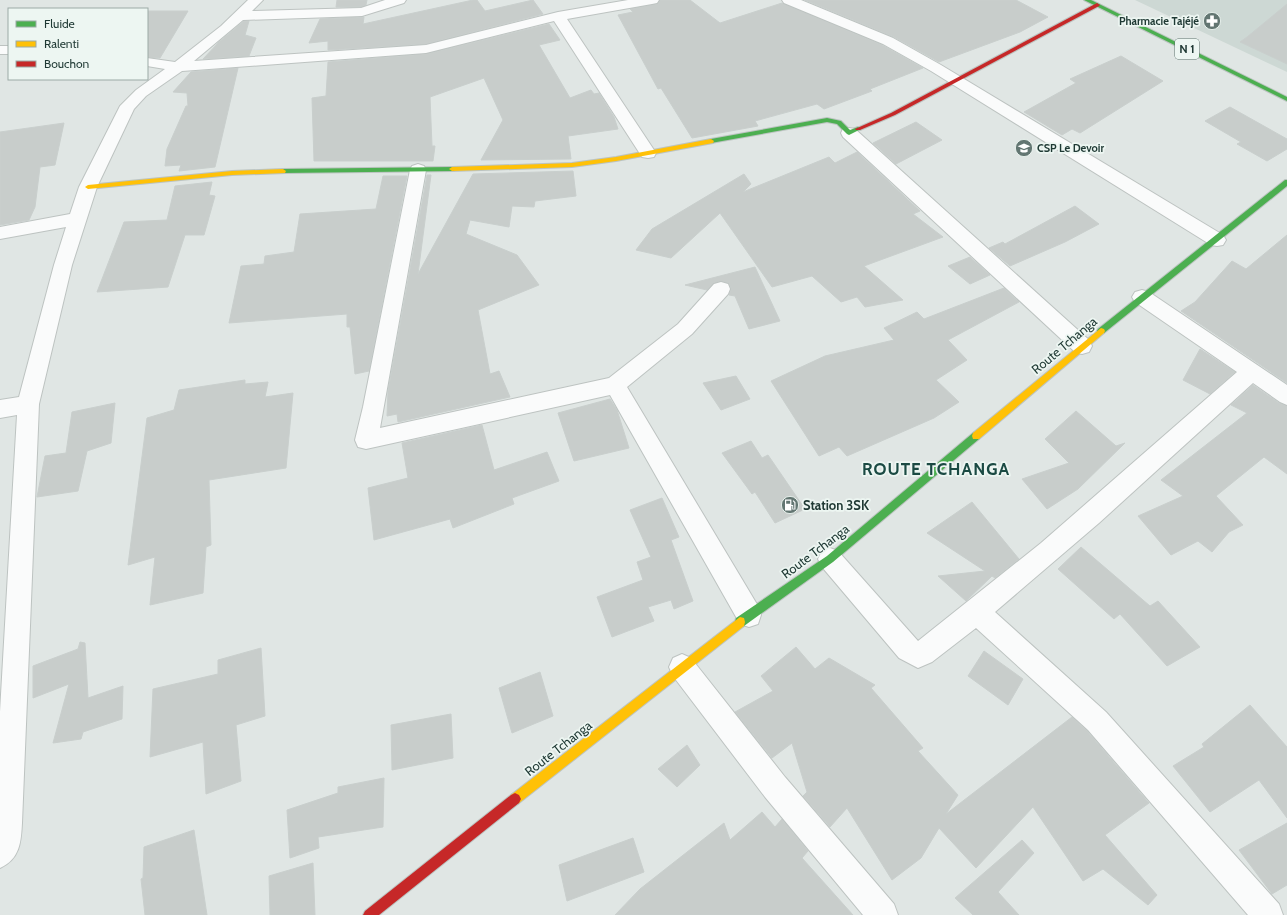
<svg xmlns="http://www.w3.org/2000/svg" width="1287" height="915" viewBox="0 0 1287 915" font-family="Cabin,sans-serif">
<rect width="100%" height="100%" fill="#e0e6e4"/>
<path fill="#cdd8d4" d="M1135 0H1287V72Z"/>
<path fill="#c8cdcb" stroke="#c9cfcd" d="M337 0H367L366 5 361 7H336Z
M473 0H477L485 11 533 0 543 14 426 44 328 50V41L309 43 320 19 364 17 363 24Z
M660 0H690L720 23 782 3 882 45 923 68 870 89 872 91 824 109 817 104 755 121 758 126 692 138 661 88 658 89 618 15 633 12 630 9 657 4Z
M805 0H1016L1048 17 1020 32 939 62 894 37Z
M1287 4V64L1240 42 1247 37Z
M147 11H188L160 58 147 57Z
M244 21H249L245 35 256 38 249 56 203 59 219 42Z
M549 24 560 40 539 45 570 98 591 90 594 94 599 93 614 117 618 129 568 136 571 159 481 160 503 120 484 78 430 97 432 146H435L433 161H314L312 98 326 96 328 62 426 54Z
M1121 56 1163 81 1080 133 1072 129 1062 135 1024 112 1076 83 1070 79Z
M238 68 215 167 179 171 181 165 165 166 167 149 186 106H188L187 93 173 92 191 72Z
M1230 107 1287 139V149L1267 161 1237 144 1241 142 1205 121Z
M916 122 942 140 896 164 873 143Z
M64 123 55 165 40 167 35 207 29 220 0 225V132Z
M857 152 920 211 913 214 943 237 864 266 903 300 865 307 857 297 841 302 812 276 772 287 720 213 671 258 636 250 652 229 744 174 751 184 743 192 829 157 835 163Z
M573 171 576 196 535 201 534 207 512 206 509 227 470 220 466 234 517 255 539 285 478 310 490 374 499 371 510 397 398 422 397 414 387 416 388 391 427 175H431L418 274 473 174Z
M383 176H407L369 371 355 374 350 327H347V314L229 323 241 266 264 264 265 256 294 252 300 214 376 209Z
M212 182 209 195 215 196 204 235H185L168 287 97 292 124 222 167 220 175 186Z
M1075 206 1099 224 1065 242 1010 266 989 248 1003 242 1005 244Z
M1287 235V383L1181 311 1195 302 1232 261 1246 269Z
M970 257 990 275 970 284 948 266Z
M755 267 780 321 749 329 735 296 729 295 731 288 728 283 721 281 714 283 707 290 685 285Z
M1004 288 1019 302 948 340 967 360 936 380 959 402 934 418 847 456 839 447 819 456 771 381 825 356 894 340 884 328 917 312 924 319Z
M1200 349 1235 372 1210 394 1183 380Z
M736 376 750 399 721 410 703 383Z
M245 380V384L268 382 265 397 293 393 286 468 209 480 211 545 206 547 203 593 150 605 155 557 128 565 147 418 174 410 179 390Z
M1253 385 1279 403 1287 406V474L1264 457 1216 496 1243 525 1229 532 1212 552 1198 541 1171 555 1138 516 1183 496 1161 480 1247 413 1231 405Z
M610 399 617 410 629 448 574 461 558 413Z
M115 403 111 443 87 451 78 491 37 497 45 456 66 453 72 412Z
M1076 411 1116 446 1125 443 1078 489 1047 509 1022 479 1069 463 1045 439Z
M482 425 494 470 547 452 559 481 512 498 514 504 453 528 450 519 374 540 368 488 408 478 402 443Z
M751 441 762 458 768 455 805 509 775 523 755 492 752 494 722 453Z
M662 498 679 537 671 540 693 601 674 609 671 600 648 607 654 621 612 637 597 597 643 580 637 562 651 557 630 510Z
M972 502 1019 559 995 578 992 576 966 601 938 576 985 571 927 533Z
M1081 547 1150 606 1158 601 1200 647 1167 666 1120 614 1114 619 1058 569Z
M80 642 85 643 88 698 123 686 122 719 83 732 81 739 53 743 69 684 33 698V666L78 649Z
M796 647 815 669 829 658 875 685 871 688 923 748 918 751 958 795 946 814 1072 717 1087 731 1149 803 1105 835 1157 895 1148 905 1103 869 1083 881 1033 807 976 868 939 828 921 858 892 880 847 808 830 827 803 796 807 792 792 743 772 758 735 712 773 691 761 676Z
M261 648 265 716 236 725 241 781 206 794 203 742 150 757 153 689 218 674V660Z
M984 651 1023 679 1008 705 968 676Z
M540 672 553 716 512 733 499 688Z
M1250 705 1287 747V818L1259 780 1210 812 1173 766 1204 747 1202 744Z
M451 714 453 758 392 770 391 725Z
M687 745 700 765 677 787 658 769Z
M384 778 383 827 318 837 319 848 290 858 287 810 338 793V787Z
M762 812 775 827 782 819 808 851 802 858 853 915H615L640 889 724 823 730 840Z
M1287 823V885L1272 894 1239 850Z
M194 830 207 915H145L141 879 143 878 144 847Z
M633 838 644 872 567 901 559 865Z
M1022 840 1034 853 998 892 1019 915H973L955 898Z
M313 863 315 915H270L269 876Z"/>
<g fill="none" stroke-linecap="round" stroke-linejoin="round">
<defs>
<path id="street" d="M248 0H263L252 11 361 8 385 0H406L404 3 362 16 243 20 194 61 426 45 558 12 628 0H659L657 3 652 4 567 19 656 153 654 157 648 158 642 157 554 21 426 53 182 71 146 96 134 109 97 187 72 265 39 404 22 823C21 842 20 859 0 868V712L17 415 0 418V400L19 397 54 265 66 227 0 239V227L70 214 79 187 120 106 136 90 165 69 147 66V58L175 62 221 26Z
M782 0H801L893 38 941 65 1223 235 1226 240 1223 245 1217 246 1211 245 931 71 883 44 784 3Z
M0 46H9V54H0Z
M849 128 855 129 1089 340 1092 346 1089 352 1082 354 1075 352 843 137 841 133 843 129Z
M418 164 424 166 426 170 380 428 609 378 678 324 714 284 721 282 728 284 730 289 728 294 692 334 627 387 758 606 761 615 758 624 749 627 740 624 610 395 366 449 358 447 355 440 363 407 410 170 412 166Z
M1142 290 1149 292 1287 385V405L1280 402 1253 383 1099 523 995 612 1106 712 1279 904 1283 915H1248L1088 730 976 628 932 662 918 668 899 658 822 567 818 559 822 551 830 548 838 551 918 641 1041 543 1237 372 1135 302 1132 297 1135 292Z
M682 654 691 658 785 777 894 904 898 915H863L765 797 673 676 669 667 673 658Z"/>
<path id="fast" d="M1084 0H1091L1287 97V101Z
M827 118 841 121 850 130 858 127 861 129 849 135 847 134 837 124 827 122 711 143 708 141 711 139Z
M452 167H454V171L283 173 280 171 283 169Z
M1285 180H1287V186L1104 333H1098L1097 331 1098 329Z
M976 432 979 433 980 436 979 439 833 562 744 626 740 627 736 626 735 622 736 618 827 556 973 433Z"/>
<path id="slow" d="M711 139 714 141 713 143 616 161 572 167 452 171 449 169 452 167 572 163 616 157Z
M283 169 286 171 285 173 232 175 88 189 85 187 88 185 232 171Z
M1101 328 1104 329 1105 331 1104 333 979 439H973L972 436 973 433Z
M740 617 744 618 745 622 744 626 519 803 515 805 511 803 509 799 511 795Z"/>
<path id="jam" d="M1097 3 1100 5 1099 6 895 115 860 130H856L855 129 891 113Z
M515 793 519 795 521 799 519 803 379 915H363L365 911 511 795Z"/>
</defs>
<use href="#street" stroke="#bdc3c1" stroke-width="2"/>
<use href="#fast" stroke="#bcc4c1" stroke-width="2"/>
<use href="#slow" stroke="#bcc4c1" stroke-width="2"/>
<use href="#jam" stroke="#bcc4c1" stroke-width="2"/>
<use href="#street" fill="#fafbfb" fill-rule="evenodd"/>
<use href="#fast" fill="#4caf50" fill-rule="evenodd"/>
<use href="#slow" fill="#ffc107" fill-rule="evenodd"/>
<use href="#jam" fill="#c62828" fill-rule="evenodd"/>
</g>
<defs>
<symbol id="pharmacy-disc" viewBox="-11 -11 22 22"><circle r="9.5" fill="#637672" stroke="#edf6f2"/><path d="M-2-6h4v4h4v4h-4v4h-4v-4h-4v-4h4Z" fill="#fff"/></symbol>
<symbol id="school-disc" viewBox="-11 -11 22 22"><circle r="9.5" fill="#637672" stroke="#edf6f2"/><path d="M0-5L7-2L0 1L-7-2ZM-4 1L0 2.5L4 1V4Q0 6-4 4Z" fill="#fff"/></symbol>
<symbol id="fuel-disc" viewBox="-11 -11 22 22"><circle r="9.5" fill="#637672" stroke="#edf6f2"/><path d="M-5.5-6h7V0h2V4h1.3V-2.5L3-4.5l.8-.8L6-3V5H2.5V1h-1V6h-7ZM-4.2-4.7v3.2H.2V-4.7Z" fill="#fff"/></symbol>
</defs>
<g fill-rule="evenodd">
<use href="#pharmacy-disc" x="1202" y="11" width="20" height="20"/>
<use href="#school-disc" x="1014" y="138" width="20" height="20"/>
<use href="#fuel-disc" x="780" y="495" width="20" height="20"/>
</g>
<g text-anchor="middle" stroke-width="3.5" stroke-linejoin="round" paint-order="stroke">
<g font-size="11" font-weight="bold" fill="#1f3934" stroke="#edf6f2" text-anchor="end">
<text x="1199" y="25">Pharmacie Tajéjé</text>
<text x="1037" y="152" text-anchor="start">CSP Le Devoir</text>
</g>
<rect fill="#edf6f2" stroke="#5d726d" stroke-width="1" x="1175" y="39" width="24" height="20" rx="3"/>
<g font-size="12" font-weight="bold" fill="#1f3934">
<text x="1187" y="53">N 1</text>
</g>
<g font-size="13" fill="#1f3934" stroke="#edf6f2">
<text transform="translate(1064 345) rotate(-40)" y="5">Route Tchanga</text>
<text transform="translate(815 551) rotate(-37)" y="5">Route Tchanga</text>
<text transform="translate(558 748) rotate(-38)" y="5">Route Tchanga</text>
</g>
<g font-size="13" font-weight="bold" fill="#1f3934" stroke="#edf6f2" text-anchor="start">
<text x="803" y="510">Station 3SK</text>
</g>
<g font-size="17" font-weight="bold" letter-spacing="1" fill="#1b4a43" stroke="#edf6f2">
<text x="936" y="475">ROUTE TCHANGA</text>
</g>
</g>
<rect x="8" y="8" width="140" height="72" fill="#edf6f2" stroke="#9baaa6"/>
<rect x="16" y="21" width="20" height="6" fill="#4caf50" stroke="#9baaa6"/>
<text x="44" y="28" font-size="12" fill="#1f3934">Fluide</text>
<rect x="16" y="41" width="20" height="6" fill="#ffc107" stroke="#9baaa6"/>
<text x="44" y="48" font-size="12" fill="#1f3934">Ralenti</text>
<rect x="16" y="61" width="20" height="6" fill="#c62828" stroke="#9baaa6"/>
<text x="44" y="68" font-size="12" fill="#1f3934">Bouchon</text>
</svg>
